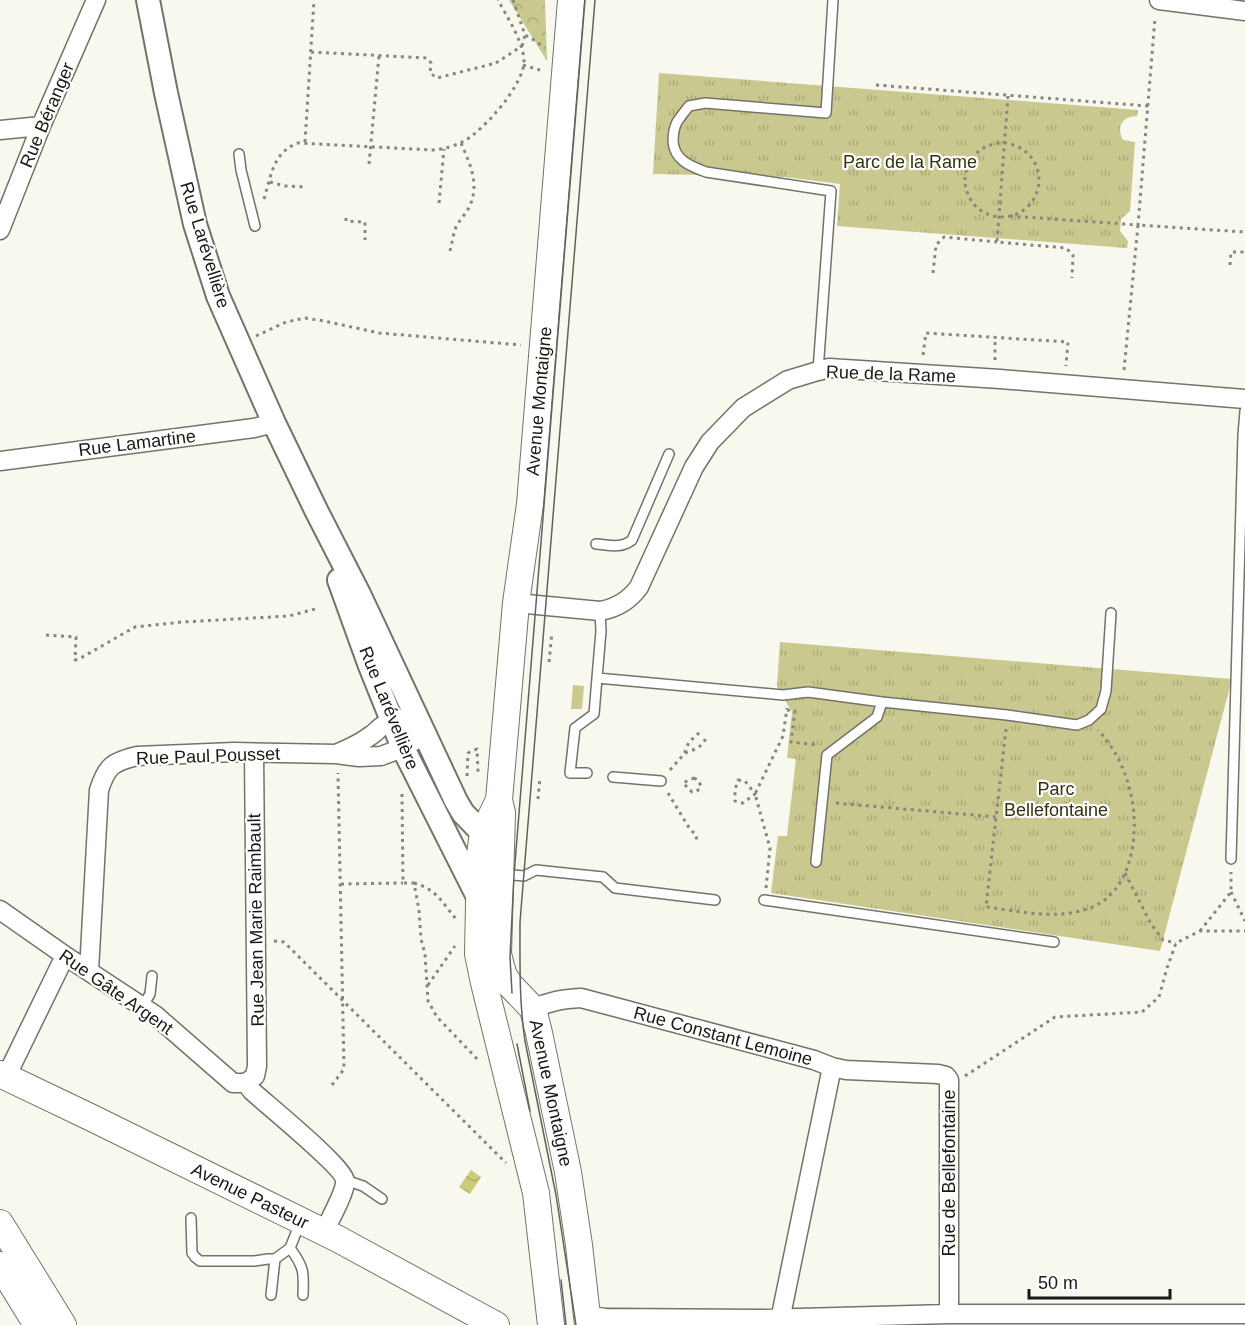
<svg xmlns="http://www.w3.org/2000/svg" width="1245" height="1325" viewBox="0 0 1245 1325" font-family="Arial,sans-serif">
<defs>
<pattern id="forest-crowns" width="20" height="18" patternUnits="userSpaceOnUse" patternTransform="scale(1.5)"><rect width="20" height="18" fill="#c9c88e"/><path d="M2 6a3 3 0 1 1 6 0M12 15a3 3 0 1 1 6 0" fill="none" stroke="#acab7a"/></pattern>
<pattern id="park-tufts" width="24" height="20" patternUnits="userSpaceOnUse" patternTransform="scale(1.5)"><rect width="24" height="20" fill="#c9c88e"/><path d="M3 7l-1-3M5 7V3M7 7l1-3M15 17l-1-3M17 17v-4M19 17l1-3" fill="none" stroke="#acab7a"/></pattern>
<pattern id="water-waves" width="16" height="10" patternUnits="userSpaceOnUse" patternTransform="scale(1.5)"><rect width="16" height="10" fill="#cecb77"/><path d="M0 5q4-4 8 0t8 0" fill="none" stroke="#b0ae66"/></pattern>
</defs>
<rect width="100%" height="100%" fill="#f8f8ee"/>
<path fill="#c9c88e" d="M573 685 584 686 582 709H571Z"/>
<path fill="url(#forest-crowns)" d="M509 0H545L547 61Z"/>
<path fill="url(#park-tufts)" d="M659 73 1138 110 1137 116C1122 116 1116 127 1123 140L1135 142 1130 211 1121 219 1120 231 1128 241 1127 248 837 226 840 184 785 177 653 174Z
M780 642 1232 679 1160 951 771 893 778 836H787L796 759 787 758 792 712 777 687Z"/>
<path fill="url(#water-waves)" d="M471 1170 481 1177 470 1194 459 1187Z"/>
<g fill="none" stroke-linecap="round" stroke-linejoin="round">
<defs>
<path id="service" d="M239 154 241 170 255 226
M818 371 831 191 706 172C690 166 674 160 673 141 673 134 674 128 677 122 681 116 685 111 689 106L705 103 826 113 833 0
M596 544C609 545 621 549 632 540L669 454
M600 611 601 631 597 678 783 695 808 692 882 702 1007 715 1077 725 1089 720 1101 709 1106 691 1111 613
M587 773H570L575 728 594 714 597 678
M613 777 661 781
M1231 859 1243 435 1245 411
M816 862 827 755 877 717 882 702
M503 874 524 876 536 870 603 877 615 888 715 900
M764 900 1054 942
M142 1007 150 994 152 976
M345 1180 363 1186 382 1199
M191 1218 192 1253 195 1257 200 1261H254L268 1259H275
M290 1248 300 1223
M271 1295 275 1259 290 1248C304 1267 304 1272 303 1295"/>
<path id="minor" d="M1159 0 1245 11
M0 130 41 126
M0 230 41 126 96 0
M0 461 254 428 274 423
M516 603 600 611C617 608 629 601 639 587L694 467 710 442 743 408 788 380 818 371 829 368 1000 379 1245 399
M0 910 67 957 155 1015 233 1083H246L252 1091C266 1104 344 1167 345 1181 346 1191 329 1221 324 1232
M89 971 99 790C107 766 112 762 137 756L234 752 336 754 359 757 381 756 397 750 425 735C410 720 401 711 381 727 377 730 374 734 370 736 360 744 348 749 336 754
M533 1009C550 1001 563 999 581 998L814 1060 832 1067 779 1325
M832 1067 846 1070 938 1074 946 1076 949 1080V1314
M6 1077 61 964 67 957
M246 1083 255 1076 257 1066 254 753
M586 1315 605 1318 761 1319 949 1314H1245"/>
<path id="tertiary" d="M148 0 166 93 195 224 218 296 274 423 316 510 359 594 456 801 463 813 495 846
M339 580 370 666 403 748 479 899"/>
<path id="secondary" d="M571 0 530 504 516 603 499 800 502 813 498 954 501 966 504 976 511 986 533 1009 539 1033 568 1172 579 1245 588 1325
M499 800 483 833 480 854 478 954 484 983 536 1193 551 1325
M0 1074 92 1118 338 1239 496 1325
M0 1223 63 1325
M0 1265 37 1325"/>
</defs>
<use href="#service" stroke="#73736a" stroke-width="12"/>
<use href="#minor" stroke="#73736a" stroke-width="21"/>
<use href="#tertiary" stroke="#73736a" stroke-width="26"/>
<use href="#secondary" stroke="#73736a" stroke-width="28"/>
<path stroke="#878780" stroke-width="3" stroke-dasharray="3 4.5" stroke-linecap="butt" d="M513 0 525 35 531 38 545 48
M522 46 525 35
M311 52 427 58 431 63 430 73 437 78 496 63
M523 65 540 70
M876 85 1148 106
M1008 96 997 242 1066 248 1073 255 1072 278
M305 142 314 0
M965 180a37 37 0 1 1 74 0a37 37 0 1 1-74 0Z
M369 164 379 56
M270 182 285 186 307 187
M264 199C271 176 273 152 298 143L433 150C444 149 455 146 464 141 484 130 525 84 524 60 523 41 507 17 498 0
M439 203 444 149
M1010 216 1138 225 1155 18
M346 218V221L365 222V240
M450 251C452 243 453 235 456 227 460 219 468 212 471 203 479 181 469 162 461 143
M1230 265 1231 252H1245
M933 273 936 245 944 237 997 242
M256 336 286 322 305 318 324 321 379 333 521 345
M923 355 926 333 1068 342 1066 366
M995 360V338
M1124 370 1138 225 1245 232
M46 635 76 637 75 660 79 659 135 627 182 622 289 616 319 608
M549 662 552 632
M787 710 795 711 791 742 818 745
M1006 729 986 907C1018 911 1055 920 1087 909 1132 895 1140 834 1131 795 1126 771 1115 748 1098 730
M685 753C694 750 704 746 706 737
M670 770 684 754 689 742 700 732
M467 776 468 753 477 749 478 772
M694 778 699 781 701 787 697 791 692 792 683 783Z
M738 780 745 781 755 794 743 803 735 801V790Z
M668 793 691 831 695 833 697 840
M402 794 403 883H414L419 910 421 939 425 954 428 1001 437 1017 480 1062
M538 799 540 777
M836 803 996 817
M1125 873 1151 924 1163 940 1176 943
M414 883C438 890 442 903 457 920
M341 884 403 883
M766 888 770 848 755 794 783 736 787 708
M1231 892 1245 921
M1200 931 1231 892V872
M274 941 284 942 506 1163
M428 985 455 946
M965 1076 1055 1017 1142 1012 1159 997 1167 968 1176 943 1200 931H1245
M332 1085 344 1069 338 773"/>
<use href="#service" stroke="#fff" stroke-width="9"/>
<use href="#minor" stroke="#fff" stroke-width="18"/>
<use href="#tertiary" stroke="#fff" stroke-width="22"/>
<use href="#secondary" stroke="#fff" stroke-width="26"/>
<path stroke="#62625d" stroke-width="1.5" d="M512 993 510 957 514 875 585 0
M517 1044 530 1111
M561 1280 566 1325
M576 1325 556 1195 525 1041C519 1001 520 962 520 922L595 0"/>
<path stroke="#878780" stroke-width="3" stroke-dasharray="3 4.5" stroke-linecap="butt" d="M496 63 522 46"/>
</g>
<g text-anchor="middle" stroke-width="4.5" stroke-linejoin="round" paint-order="stroke">
<g font-size="18" fill="#181815" stroke="#fffffe">
<text transform="translate(47 115) rotate(-67)" y="6">Rue Béranger</text>
<text transform="translate(205 245) rotate(73)" y="6">Rue Larévellière</text>
<text transform="translate(891 374) rotate(2)" y="6">Rue de la Rame</text>
<text transform="translate(539 401) rotate(-85)" y="6">Avenue Montaigne</text>
<text transform="translate(137 443) rotate(-7)" y="6">Rue Lamartine</text>
<text transform="translate(389 708) rotate(68)" y="6">Rue Larévellière</text>
<text transform="translate(208 756) rotate(-2)" y="6">Rue Paul Pousset</text>
<text transform="translate(256 920) rotate(-91)" y="6">Rue Jean Marie Raimbault</text>
<text transform="translate(116 992) rotate(35)" y="6">Rue Gâte Argent</text>
<text transform="translate(723 1036) rotate(15)" y="6">Rue Constant Lemoine</text>
<text transform="translate(551 1093) rotate(78)" y="6">Avenue Montaigne</text>
<text transform="translate(949 1173) rotate(-90)" y="6">Rue de Bellefontaine</text>
<text transform="translate(250 1196) rotate(26)" y="6">Avenue Pasteur</text>
</g>
<g font-size="18" fill="#33320d" stroke="#fffffe">
<text x="910" y="168">Parc de la Rame</text>
<text x="1056" y="795">Parc<tspan x="1056" dy="21">Bellefontaine</tspan></text>
</g>
</g>
<path d="M1029 1289v9h141v-9" fill="none" stroke="#181815" stroke-width="3"/>
<text x="1038" y="1289" font-size="18" fill="#181815" stroke="#fffffe" stroke-width="4.5" paint-order="stroke">50 m</text>
</svg>
